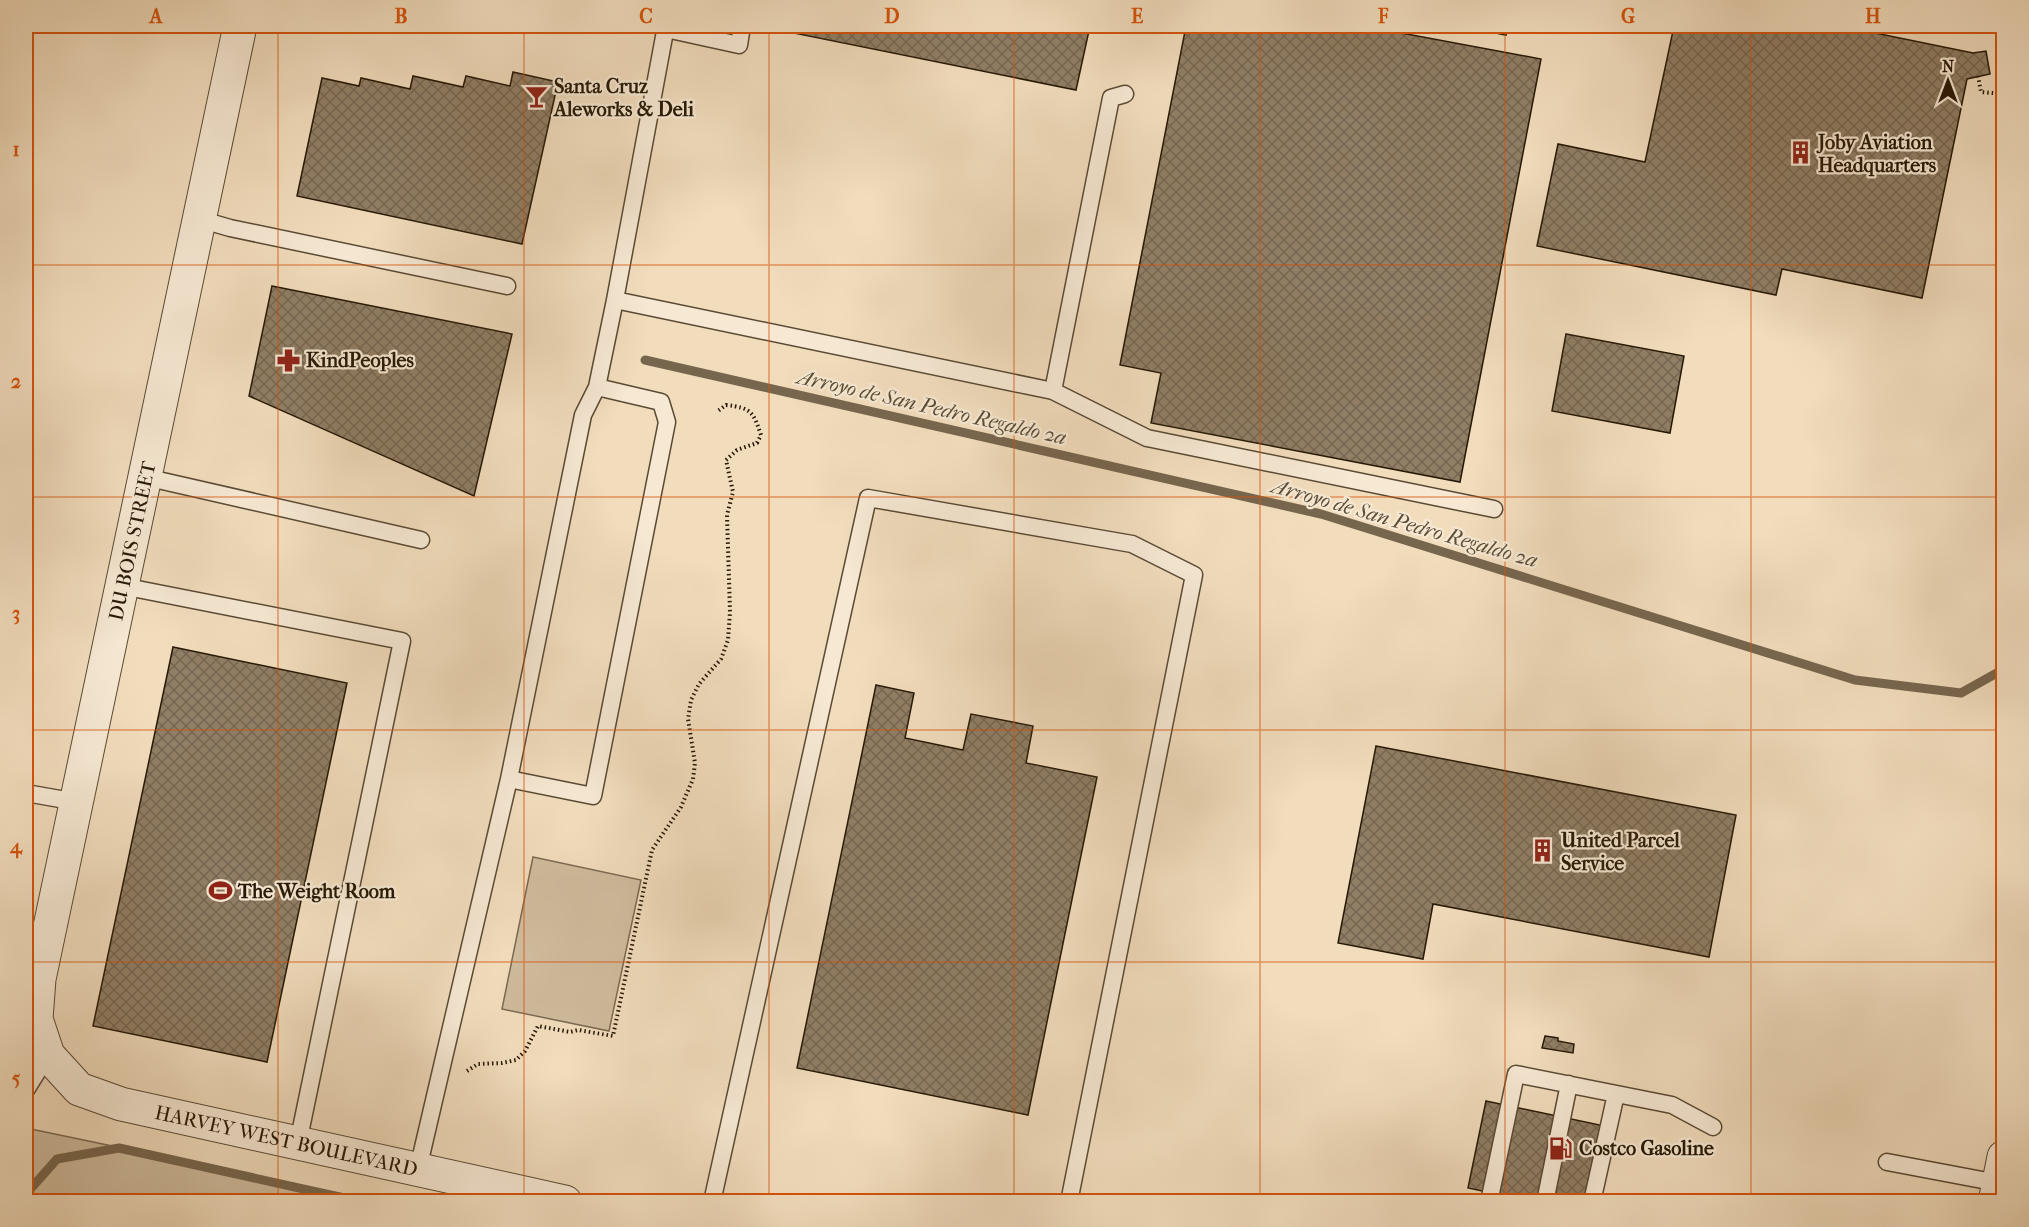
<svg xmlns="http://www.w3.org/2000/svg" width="2029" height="1227" viewBox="0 0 2029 1227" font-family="'IM FELL French Canon',serif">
<defs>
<pattern id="building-cross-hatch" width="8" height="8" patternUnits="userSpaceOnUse" patternTransform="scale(1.5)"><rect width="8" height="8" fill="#907e65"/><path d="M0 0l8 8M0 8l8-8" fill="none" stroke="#766651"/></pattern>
</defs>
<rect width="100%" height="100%" fill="#f1dcbc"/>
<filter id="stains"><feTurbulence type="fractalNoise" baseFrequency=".00333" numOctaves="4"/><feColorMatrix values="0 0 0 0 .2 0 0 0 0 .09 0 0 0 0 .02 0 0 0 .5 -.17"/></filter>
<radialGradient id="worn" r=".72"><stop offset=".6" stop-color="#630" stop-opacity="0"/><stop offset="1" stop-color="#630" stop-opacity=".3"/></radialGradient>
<path fill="#cfbb9d" stroke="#7b6a52" stroke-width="1.5" d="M533 857 641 880 609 1031 502 1009Z
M26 1128 376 1201H26Z"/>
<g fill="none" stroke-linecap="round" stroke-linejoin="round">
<path stroke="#77664e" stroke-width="9" d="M645 360 1321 514 1855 680 1961 693 2004 669
M26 1194 57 1159 119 1148 362 1202"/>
</g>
<path fill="url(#building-cross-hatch)" stroke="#271906" stroke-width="1.5" d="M775 26H1090L1076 90 774 29Z
M1186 26H1364L1541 59 1460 482 1151 423 1161 373 1120 365Z
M1461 26H1508L1506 35Z
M1674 26H1841L1973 53 1986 51 1990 74 1967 79 1922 298 1782 269 1776 295 1537 246 1558 144 1645 162Z
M513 72 558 82 522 244 297 196 322 78 359 86 361 78 410 89 413 76 463 87 466 76 510 86Z
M272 286 512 334 474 496 249 396Z
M1566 334 1684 356 1670 433 1552 411Z
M26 616 31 617 26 641Z
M173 647 347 683 267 1062 93 1026Z
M876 685 914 693 905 738 963 750 971 714 1033 726 1026 763 1097 777 1028 1115 797 1068Z
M1376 746 1736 815 1709 957 1433 904 1423 959 1338 943Z
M1545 1036 1558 1038V1041L1574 1044 1573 1053 1542 1048Z
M1486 1101 1614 1128 1598 1202H1534L1468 1188Z"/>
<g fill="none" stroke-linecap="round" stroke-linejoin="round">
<defs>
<path id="service" d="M666 29 739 45 742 26
M199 219 230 228 507 286
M615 300 1053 391 1147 438 1494 509
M597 387 615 300 666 26
M1053 391 1111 98 1125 94
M145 477 421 540
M122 586 402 641 298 1143
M26 793 77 802
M26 1090 47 1056
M1887 1162 1998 1183
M418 1169 509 779 583 415 597 387 661 402 667 422 593 796 509 779
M712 1202 868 498 1132 544 1194 575 1069 1202
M1489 1202 1516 1074 1672 1105 1713 1127
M1545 1202 1569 1084
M1592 1202 1616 1094"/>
<path id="minor" d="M26 1059 48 1055
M1995 1202 2004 1157"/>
<g id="tertiary">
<path id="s1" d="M240 26 39 979 36 1019 48 1055 79 1089 121 1104 565 1202"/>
</g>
</defs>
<use href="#service" stroke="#5a4a34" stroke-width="19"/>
<use href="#minor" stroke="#5a4a34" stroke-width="35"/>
<use href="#tertiary" stroke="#5a4a34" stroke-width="35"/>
<path stroke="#271906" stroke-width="4" stroke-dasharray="1.5 3" stroke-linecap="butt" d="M1978 76 1981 92 2004 94
M467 1071 478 1064 502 1063 516 1060 525 1051 538 1026 570 1032 578 1030 613 1036 652 850 681 807 693 779 695 763 688 719 691 700 699 684 721 659 728 640 730 612 727 515 733 492 726 460 737 450 757 443 761 435C753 412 752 408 726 405L718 411
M163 1202 178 1198 219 1202"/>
<use href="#service" stroke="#f6e8d3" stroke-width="16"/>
<use href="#minor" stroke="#f6e8d3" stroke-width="33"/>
<use href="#tertiary" stroke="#f6e8d3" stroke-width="33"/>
</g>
<path fill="none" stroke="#d5530b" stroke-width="1.5" stroke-opacity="0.55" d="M278 26V1202M524 26V1202M769 26V1202M1014 26V1202M1260 26V1202M1505 26V1202M1751 26V1202M26 265H2004M26 497H2004M26 730H2004M26 962H2004"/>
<defs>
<symbol id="bar-bare" viewBox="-9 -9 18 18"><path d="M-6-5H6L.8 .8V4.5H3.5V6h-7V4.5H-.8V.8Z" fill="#8f2418" stroke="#f6e8d3" stroke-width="2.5" paint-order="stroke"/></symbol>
<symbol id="building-bare" viewBox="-9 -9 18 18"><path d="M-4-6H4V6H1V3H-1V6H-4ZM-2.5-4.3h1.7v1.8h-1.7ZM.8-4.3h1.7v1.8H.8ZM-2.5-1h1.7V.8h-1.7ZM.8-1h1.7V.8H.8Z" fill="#8f2418" stroke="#f6e8d3" stroke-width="2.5" paint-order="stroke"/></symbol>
<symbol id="pharmacy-bare" viewBox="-9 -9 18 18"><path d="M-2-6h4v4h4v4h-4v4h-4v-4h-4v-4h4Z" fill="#8f2418" stroke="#f6e8d3" stroke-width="2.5" paint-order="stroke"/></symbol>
<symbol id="stadium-bare" viewBox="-9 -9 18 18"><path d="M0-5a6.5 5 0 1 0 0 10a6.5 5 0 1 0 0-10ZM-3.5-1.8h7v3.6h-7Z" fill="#8f2418" stroke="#f6e8d3" stroke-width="2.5" paint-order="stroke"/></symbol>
<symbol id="fuel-bare" viewBox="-9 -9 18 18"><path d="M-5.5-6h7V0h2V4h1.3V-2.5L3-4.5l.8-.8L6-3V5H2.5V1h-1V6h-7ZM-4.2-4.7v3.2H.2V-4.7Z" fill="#8f2418" stroke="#f6e8d3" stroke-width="2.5" paint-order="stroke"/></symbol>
</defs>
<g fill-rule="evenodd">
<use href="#bar-bare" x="520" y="80" width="33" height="33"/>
<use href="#building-bare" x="1784" y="136" width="33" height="33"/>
<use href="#pharmacy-bare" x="272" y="344" width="33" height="33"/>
<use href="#building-bare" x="1526" y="834" width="33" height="33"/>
<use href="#stadium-bare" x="204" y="874" width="33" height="33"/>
<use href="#fuel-bare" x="1544" y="1132" width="33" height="33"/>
</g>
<g text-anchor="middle" stroke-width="4.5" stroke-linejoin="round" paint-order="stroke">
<g font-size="20" font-weight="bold" fill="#271906" stroke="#f6e8d3" text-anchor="start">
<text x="554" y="93">Santa Cruz<tspan x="554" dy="23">Aleworks &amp; Deli</tspan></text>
<text x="1818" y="149">Joby Aviation<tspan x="1818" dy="23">Headquarters</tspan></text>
<text x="306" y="367">KindPeoples</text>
<text x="1561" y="847">United Parcel<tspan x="1561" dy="23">Service</tspan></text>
<text x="238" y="898">The Weight Room</text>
<text x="1579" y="1155">Costco Gasoline</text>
</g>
<g font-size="20" fill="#271906" stroke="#f6e8d3">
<text transform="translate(132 541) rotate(-78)" y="7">DU BOIS STREET</text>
<text dy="7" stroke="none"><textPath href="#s1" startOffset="1312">HARVEY WEST BOULEVARD</textPath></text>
</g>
<g font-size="21" font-style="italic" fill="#5c4d36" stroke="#f6e8d3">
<text transform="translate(932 407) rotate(13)" y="7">Arroyo de San Pedro Regaldo 2a</text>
<text transform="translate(1405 523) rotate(16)" y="7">Arroyo de San Pedro Regaldo 2a</text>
</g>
</g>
<rect width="2029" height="1227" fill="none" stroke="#f1dcbc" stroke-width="66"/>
<g transform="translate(1948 81)" stroke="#f6e8d3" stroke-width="4.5" paint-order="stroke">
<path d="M0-4.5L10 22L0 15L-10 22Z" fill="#271906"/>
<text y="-9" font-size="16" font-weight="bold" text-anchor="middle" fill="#271906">N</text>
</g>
<rect x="33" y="33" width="1963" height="1161" fill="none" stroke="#d5530b" stroke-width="2"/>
<g font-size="20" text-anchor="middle" font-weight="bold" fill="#d5530b">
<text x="156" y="23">A</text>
<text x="401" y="23">B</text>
<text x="646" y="23">C</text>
<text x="892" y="23">D</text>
<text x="1137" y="23">E</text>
<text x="1383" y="23">F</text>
<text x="1628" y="23">G</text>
<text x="1873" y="23">H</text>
<text x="16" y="156">1</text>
<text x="16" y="388">2</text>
<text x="16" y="620">3</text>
<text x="16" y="853">4</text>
<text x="16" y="1085">5</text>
</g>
<rect width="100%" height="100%" filter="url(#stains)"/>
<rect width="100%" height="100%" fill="url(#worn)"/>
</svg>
